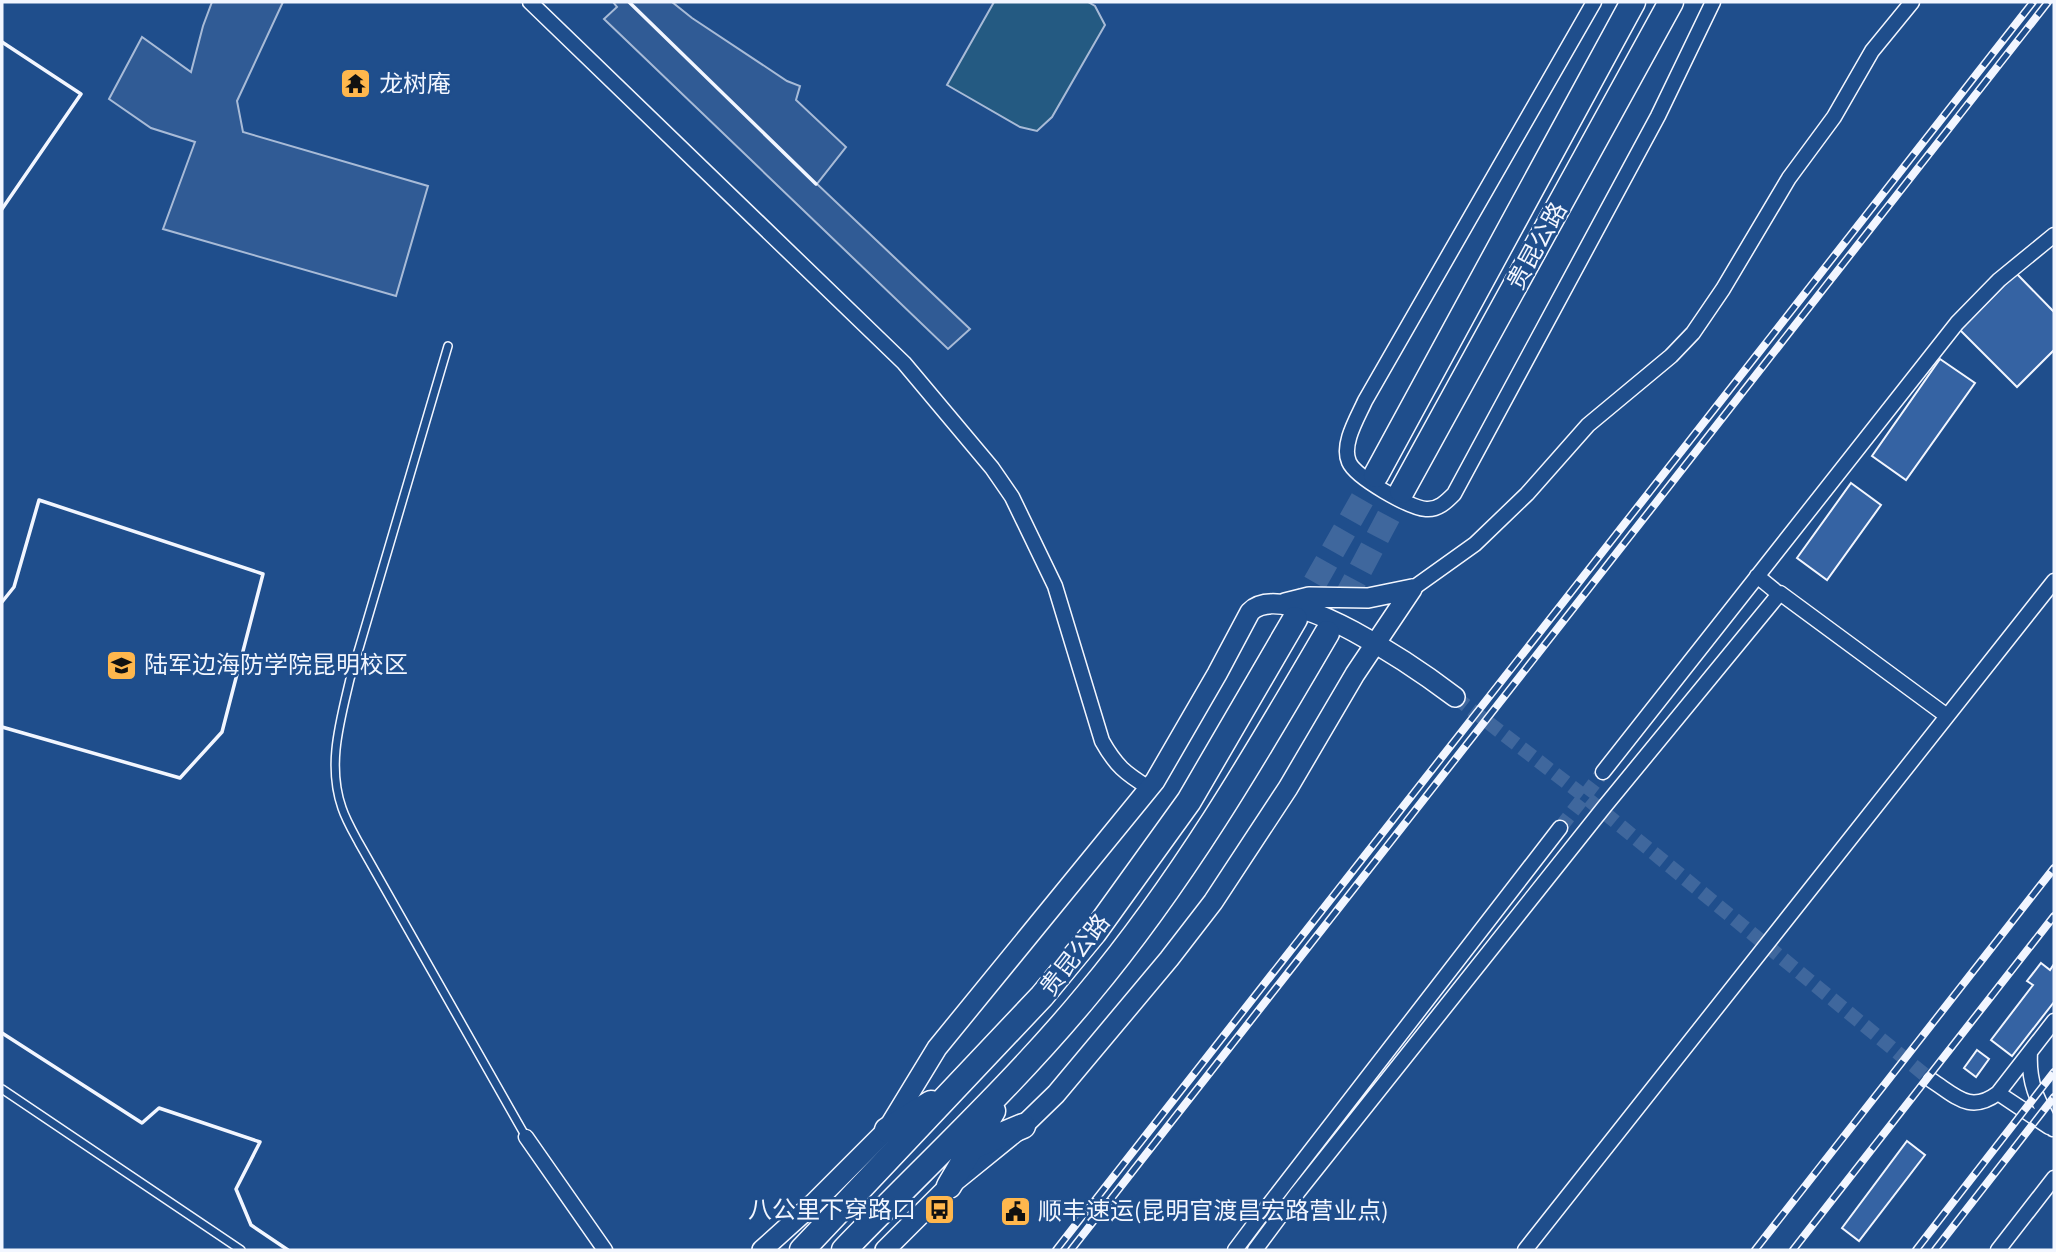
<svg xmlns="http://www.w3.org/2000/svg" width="2056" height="1252" viewBox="0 0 2056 1252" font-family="'Source Sans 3','Noto Sans SC',sans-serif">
<rect width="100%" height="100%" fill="#1f4e8c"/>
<path fill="#245a82" stroke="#a8bbd7" stroke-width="2" d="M994 2H1088L1095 6 1105 25 1052 117 1037 131 1020 127 947 85Z"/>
<path fill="#305b95" stroke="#a8bbd7" stroke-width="2" d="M212 2H283L237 101 243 132 428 186 396 296 163 229 195 142 151 128 109 99 142 37 191 72 203 26Z
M613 2H672L692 18 787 81 800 86 796 100 846 147 817 184 970 329 948 349 604 19 617 7Z"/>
<path fill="#3563a3" stroke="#f2f6ff" stroke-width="2" d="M2016 273 2054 312V350L2017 387 1960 330Z
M1940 359 1975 383 1906 480 1872 456Z
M1851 483 1881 505 1827 580 1797 558Z
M2041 963 2050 970 2054 964V1002L2012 1056 1991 1040 2033 985 2027 981Z
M1977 1050 1989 1059 1976 1077 1964 1068Z
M1907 1141 1925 1155 1859 1241 1842 1228Z"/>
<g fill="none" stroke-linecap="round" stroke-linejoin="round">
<path stroke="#3f679d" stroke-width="14" stroke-dasharray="14 7" stroke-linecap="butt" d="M1455 697 1584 796 1931 1080
M1560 828 1603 772"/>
<path stroke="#3f679d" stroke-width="24" stroke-dasharray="24 12" stroke-linecap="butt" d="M1297 614 1376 475
M1327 633 1402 491"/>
<defs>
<path id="service" d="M448 346 350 679C340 722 327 765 342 808 346 820 353 832 359 843L526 1137
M2 1089 241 1250"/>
<path id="minor" d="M530 2 904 363 992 468 1012 497 1055 586 1102 741C1116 766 1125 773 1149 788
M1594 2 1365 401C1358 417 1341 444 1349 462 1356 478 1410 508 1426 509 1438 510 1446 502 1454 494L1658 116 1713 2
M1757 576 1779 594
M1412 589 1475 544 1527 494 1588 425 1671 356 1693 333 1723 289 1789 178 1834 117 1872 51 1912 2
M1603 772 1957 323 1999 280 2054 235
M2030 1052C2028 1084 2038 1101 2053 1129
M1931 1080C1956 1096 1970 1114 1998 1093L2054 1021
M1998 1093 2049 1127
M526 1137 605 1250
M1280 1216 1268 1206 1560 828
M1235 1250 1268 1206
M1255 1250 1298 1192 1605 806 1780 593 1947 716
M1525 1250 2054 581
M1998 1250 2054 1178"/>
<path id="tertiary" d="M1285 603 1309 597 1368 598 1412 589
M762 1250 813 1204 887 1130 937 1048 1155 781 1217 674 1250 612C1285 575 1422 672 1455 697
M885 1250 949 1186 1023 1126 1056 1094 1169 959 1213 902 1288 788 1355 674 1412 589"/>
<path id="trunk" d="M1376 475 1633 2
M1402 491 1671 2
M887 1130 931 1103
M968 1149 1023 1126
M949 1186 993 1111
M802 1250 1042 996 1094 933 1189 801 1295 619
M844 1250C925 1166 1013 1085 1088 994 1181 883 1254 758 1327 633"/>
</defs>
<use href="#service" stroke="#f2f6ff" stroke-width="10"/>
<use href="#minor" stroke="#f2f6ff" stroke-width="17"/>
<use href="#tertiary" stroke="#f2f6ff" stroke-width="22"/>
<use href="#trunk" stroke="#f2f6ff" stroke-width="27"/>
<use href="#service" stroke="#1f4e8c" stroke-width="7"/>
<use href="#minor" stroke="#1f4e8c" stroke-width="14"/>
<use href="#tertiary" stroke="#1f4e8c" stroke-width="19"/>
<use href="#trunk" stroke="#1f4e8c" stroke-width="24"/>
<defs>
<path id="rail" d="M1056 1250 2033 2
M1071 1250 2048 2
M1755 1250 2054 868
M1793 1250 2054 916
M1916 1250 2054 1072
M1935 1250 2054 1097"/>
</defs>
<use href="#rail" stroke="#f2f6ff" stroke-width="8"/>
<use href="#rail" stroke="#1f4e8c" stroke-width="5" stroke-dasharray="16" stroke-linecap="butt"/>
<path stroke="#f2f6ff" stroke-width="3.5" d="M629 2 816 184
M2 42 81 94 2 209
M2 602 14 587 39 500 263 574 222 732 180 778 2 727
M2 1033 142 1123 159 1108 260 1142 236 1189 251 1225 288 1250"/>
</g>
<defs>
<symbol id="temple-square" viewBox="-11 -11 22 22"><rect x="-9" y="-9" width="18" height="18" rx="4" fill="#ffb74d" stroke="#1f4e8c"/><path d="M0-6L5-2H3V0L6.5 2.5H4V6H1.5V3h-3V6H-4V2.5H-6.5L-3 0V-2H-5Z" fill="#111"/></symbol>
<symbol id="university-square" viewBox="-11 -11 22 22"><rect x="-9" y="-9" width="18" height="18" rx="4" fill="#ffb74d" stroke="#1f4e8c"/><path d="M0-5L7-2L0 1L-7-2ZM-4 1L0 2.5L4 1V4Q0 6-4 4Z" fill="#111"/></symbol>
<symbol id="bus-square" viewBox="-11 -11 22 22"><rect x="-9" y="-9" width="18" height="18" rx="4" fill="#ffb74d" stroke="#1f4e8c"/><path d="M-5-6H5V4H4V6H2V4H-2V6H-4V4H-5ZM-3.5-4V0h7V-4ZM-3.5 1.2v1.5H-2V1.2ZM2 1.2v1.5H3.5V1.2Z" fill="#111"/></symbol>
<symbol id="civic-square" viewBox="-11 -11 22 22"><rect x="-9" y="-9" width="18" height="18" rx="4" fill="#ffb74d" stroke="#1f4e8c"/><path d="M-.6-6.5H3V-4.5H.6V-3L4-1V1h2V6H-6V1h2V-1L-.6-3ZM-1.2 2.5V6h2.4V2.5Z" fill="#111"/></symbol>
</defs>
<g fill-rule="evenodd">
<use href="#temple-square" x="338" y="66" width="35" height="35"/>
<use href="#university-square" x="104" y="648" width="35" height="35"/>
<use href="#bus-square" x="922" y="1192" width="35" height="35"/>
<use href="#civic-square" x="998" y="1194" width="35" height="35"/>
</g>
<g text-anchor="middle" stroke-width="5" stroke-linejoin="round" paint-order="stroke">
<g font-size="24" fill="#f2f6ff" stroke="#1f4e8c" text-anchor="start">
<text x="379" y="92">龙树庵</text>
<text x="144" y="673">陆军边海防学院昆明校区</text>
<text x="916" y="1218" text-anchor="end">八公里下穿路口</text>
<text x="1038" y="1219">顺丰速运(昆明官渡昌宏路营业点)</text>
</g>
<g font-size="24" fill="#f2f6ff" stroke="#1f4e8c">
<text transform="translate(1537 246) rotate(-61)" y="8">贵昆公路</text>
<text transform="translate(1075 955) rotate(-52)" y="8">贵昆公路</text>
</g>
</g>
<rect width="2056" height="1252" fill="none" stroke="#f2f6ff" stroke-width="7"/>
</svg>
